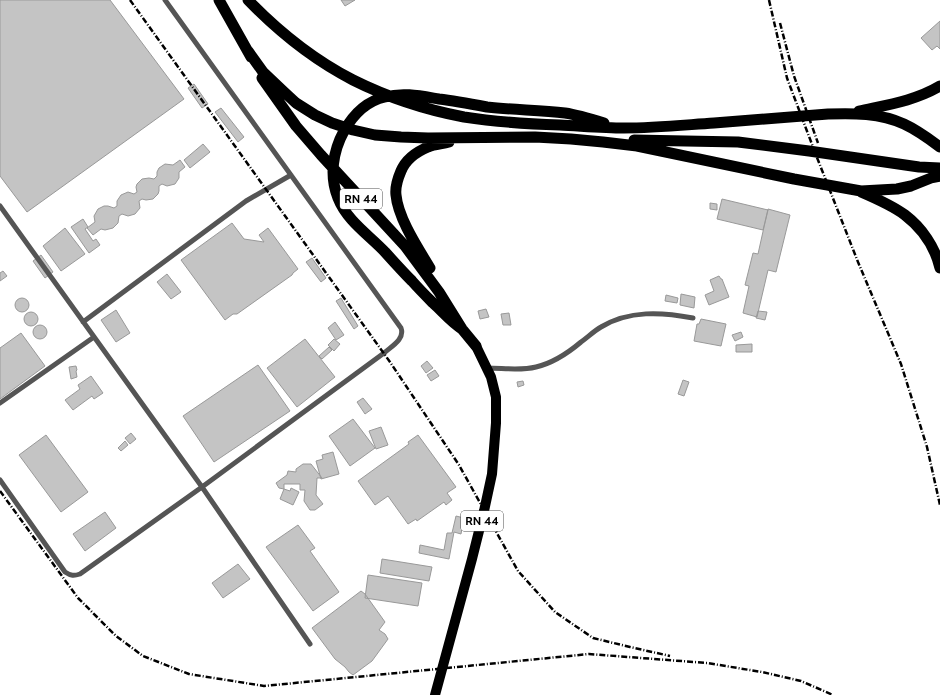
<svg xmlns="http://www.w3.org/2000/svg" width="940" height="695" viewBox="0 0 940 695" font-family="Cabin,sans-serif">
<rect width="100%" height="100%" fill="#fff"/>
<path fill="#c4c4c4" stroke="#999" d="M0 0H110L184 99 27 212 0 176Z
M341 0H355L345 6Z
M940 21V49L937 46 932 50 921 38Z
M194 84 208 104 202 108 188 88Z
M221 108 244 137 238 142 215 112Z
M203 144 210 152 190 168 184 160Z
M180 160 185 167 179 172V178L175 184 167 186 162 184 159 186V191L158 194 153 199 146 200 142 199 139 201 140 208 135 214 128 216 122 214 119 216 118 223 113 228 105 230 101 229 93 235 87 228 95 222 94 216 98 209 104 206H108L114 208 117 206V201L121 195 128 192 134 194 137 192 136 187 137 184 142 179 149 178 154 179 157 176V172L159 168 165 164 173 165Z
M722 199 768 210 763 230 717 219Z
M710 203 717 204V210L710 209Z
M768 209 790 215 776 272 768 270 757 317 743 313 749 286 745 285 753 253 758 254Z
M83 219 88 227 85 229 93 241 96 239 100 245 89 253 71 227Z
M232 223 244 239 264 242 259 235 268 228 298 269 293 273 292 275 237 314H233L225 320 181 260Z
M65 228 85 254 61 271 43 246Z
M41 255 53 272 45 278 33 261Z
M312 258 326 278 321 282 306 262Z
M3 271 7 276 0 281V273Z
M167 274 181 292 171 299 157 282Z
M719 276 721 279H722L729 297 709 305 705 295 714 291 710 280Z
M681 294 695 297 694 308 680 305Z
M666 295 678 298 677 303 665 301Z
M15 305a7 7 0 1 1 14 0a7 7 0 1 1-14 0Z
M341 298 358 326 354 329 336 301Z
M486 309 489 317 480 319 478 311Z
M116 310 130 333 116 342 101 320Z
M758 311 767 312 765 320 756 318Z
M24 319a7 7 0 1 1 14 0a7 7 0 1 1-14 0Z
M509 313 511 325H503L501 314Z
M701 319 726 324 721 346 694 341 697 324H699Z
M335 322 344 335 336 340 328 328Z
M33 332a7 7 0 1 1 14 0a7 7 0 1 1-14 0Z
M741 332 743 337 735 341 732 335Z
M21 333 45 366 0 399V348Z
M305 339 335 377 297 407 267 368Z
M334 339 340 344 334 351 328 345Z
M752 344V352H736V345Z
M329 347 332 350 322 359 319 356Z
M427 361 433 368 426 373 421 366Z
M258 365 290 411 214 462 183 416Z
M76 366 77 370 76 371 77 377 71 379 69 367Z
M435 370 439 376 431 381 427 375Z
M91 376 103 393 94 399 92 396 73 410 65 400 80 389 78 385Z
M683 380 689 382 684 396 678 394Z
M523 381 524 385 518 387 517 382Z
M363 398 372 409 365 414 357 402Z
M353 419 375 448 350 466 329 436Z
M381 427 388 445 376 449 369 431Z
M131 433 136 439 130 444 125 438Z
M46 435 88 492 61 512 19 455Z
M418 435 456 487 447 493 452 500 446 505 444 502 417 521 416 519 408 524 388 496 375 505 358 481 409 444 408 442Z
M125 441 128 445 121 451 118 448Z
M333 452 339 474 321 479 316 461 323 459 322 455Z
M303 464H311L322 478H317L316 495 323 504 315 510H310L304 501 305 490H300V484H284V489L279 488 276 483 287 475 288 471 296 472V469Z
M291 488 299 492 293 505 280 499 284 489 290 491Z
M105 512 116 528 85 551 73 534Z
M456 516 464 518 461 534 454 532 449 559 419 553 420 545 444 550 447 533H452Z
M298 525 315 548 310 551 339 592 313 611 266 547Z
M382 559 432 567 429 581 380 573Z
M238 564 250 579 223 598 212 583Z
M368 575 422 583 418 606 365 598Z
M361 591 365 594 385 622 379 630 385 634 388 639 372 661 353 675 349 672 345 667 335 659 312 628Z"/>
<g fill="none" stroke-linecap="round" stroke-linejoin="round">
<path stroke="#555" stroke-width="5" d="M0 206 202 487 310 644
M83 322 246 201 291 175
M487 368C503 368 520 371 536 367 553 363 568 353 581 342 588 337 594 331 601 327 629 310 662 312 693 318
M0 403 94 337
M0 480 65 572C71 576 74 576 80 574L202 487 384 353C392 346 405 339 401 328L165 0"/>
<path stroke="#000" stroke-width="10" d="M435 695 472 559 484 511 492 474 496 423V397L491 377 476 346"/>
<path stroke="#000" stroke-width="11" d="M219 0 251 57
M248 0C279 32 314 60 353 80 387 97 427 110 464 117 496 122 528 124 560 125 581 126 603 128 624 128 654 128 684 125 714 123 752 120 790 117 828 114 853 113 880 113 904 124 917 130 928 138 940 147
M248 51 263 72 283 91 296 103 315 115 332 123 353 130 375 135 401 137 428 138 535 137 571 139 603 142 637 146 794 179 861 191 897 189 911 186 931 178 940 176
M262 78 296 126 321 155 405 246 439 292 462 329 476 346
M859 111C886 105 915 101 940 86
M634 140 738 142 809 151 919 167 940 168
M861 192C875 198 893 206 905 215 922 228 935 247 940 268
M430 268C418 248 398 218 396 195 395 187 398 178 401 171 406 159 416 152 428 147 434 144 442 144 449 142
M462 329C451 322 443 312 433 303 426 296 419 289 412 281 403 272 394 262 385 252 369 235 347 221 338 198 329 176 333 151 344 131 353 115 367 101 385 97 403 92 421 96 439 99 455 101 471 104 487 107 513 110 539 110 565 113 578 115 591 119 604 123"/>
<path stroke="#000" stroke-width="2.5" stroke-dasharray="6 2 1 2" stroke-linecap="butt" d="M130 0 390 362 459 465 518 571 555 612 593 638 630 647 670 656
M769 0 787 78 816 155 858 262 901 364 927 447 940 505
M780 23 794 76 818 143
M0 491 78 598 116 636 143 656 189 674 264 686 356 677 589 654 707 663 762 672 801 681 833 695"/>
</g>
<g text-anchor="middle" stroke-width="3.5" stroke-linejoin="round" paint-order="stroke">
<g fill="#fff" stroke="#4c4c4c" stroke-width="1">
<rect x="340" y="189" width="42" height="20" rx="3"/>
<rect x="461" y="511" width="42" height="20" rx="3"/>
</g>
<g font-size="12" font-weight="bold" fill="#000">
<text x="361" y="203">RN 44</text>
<text x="482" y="525">RN 44</text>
</g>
</g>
</svg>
